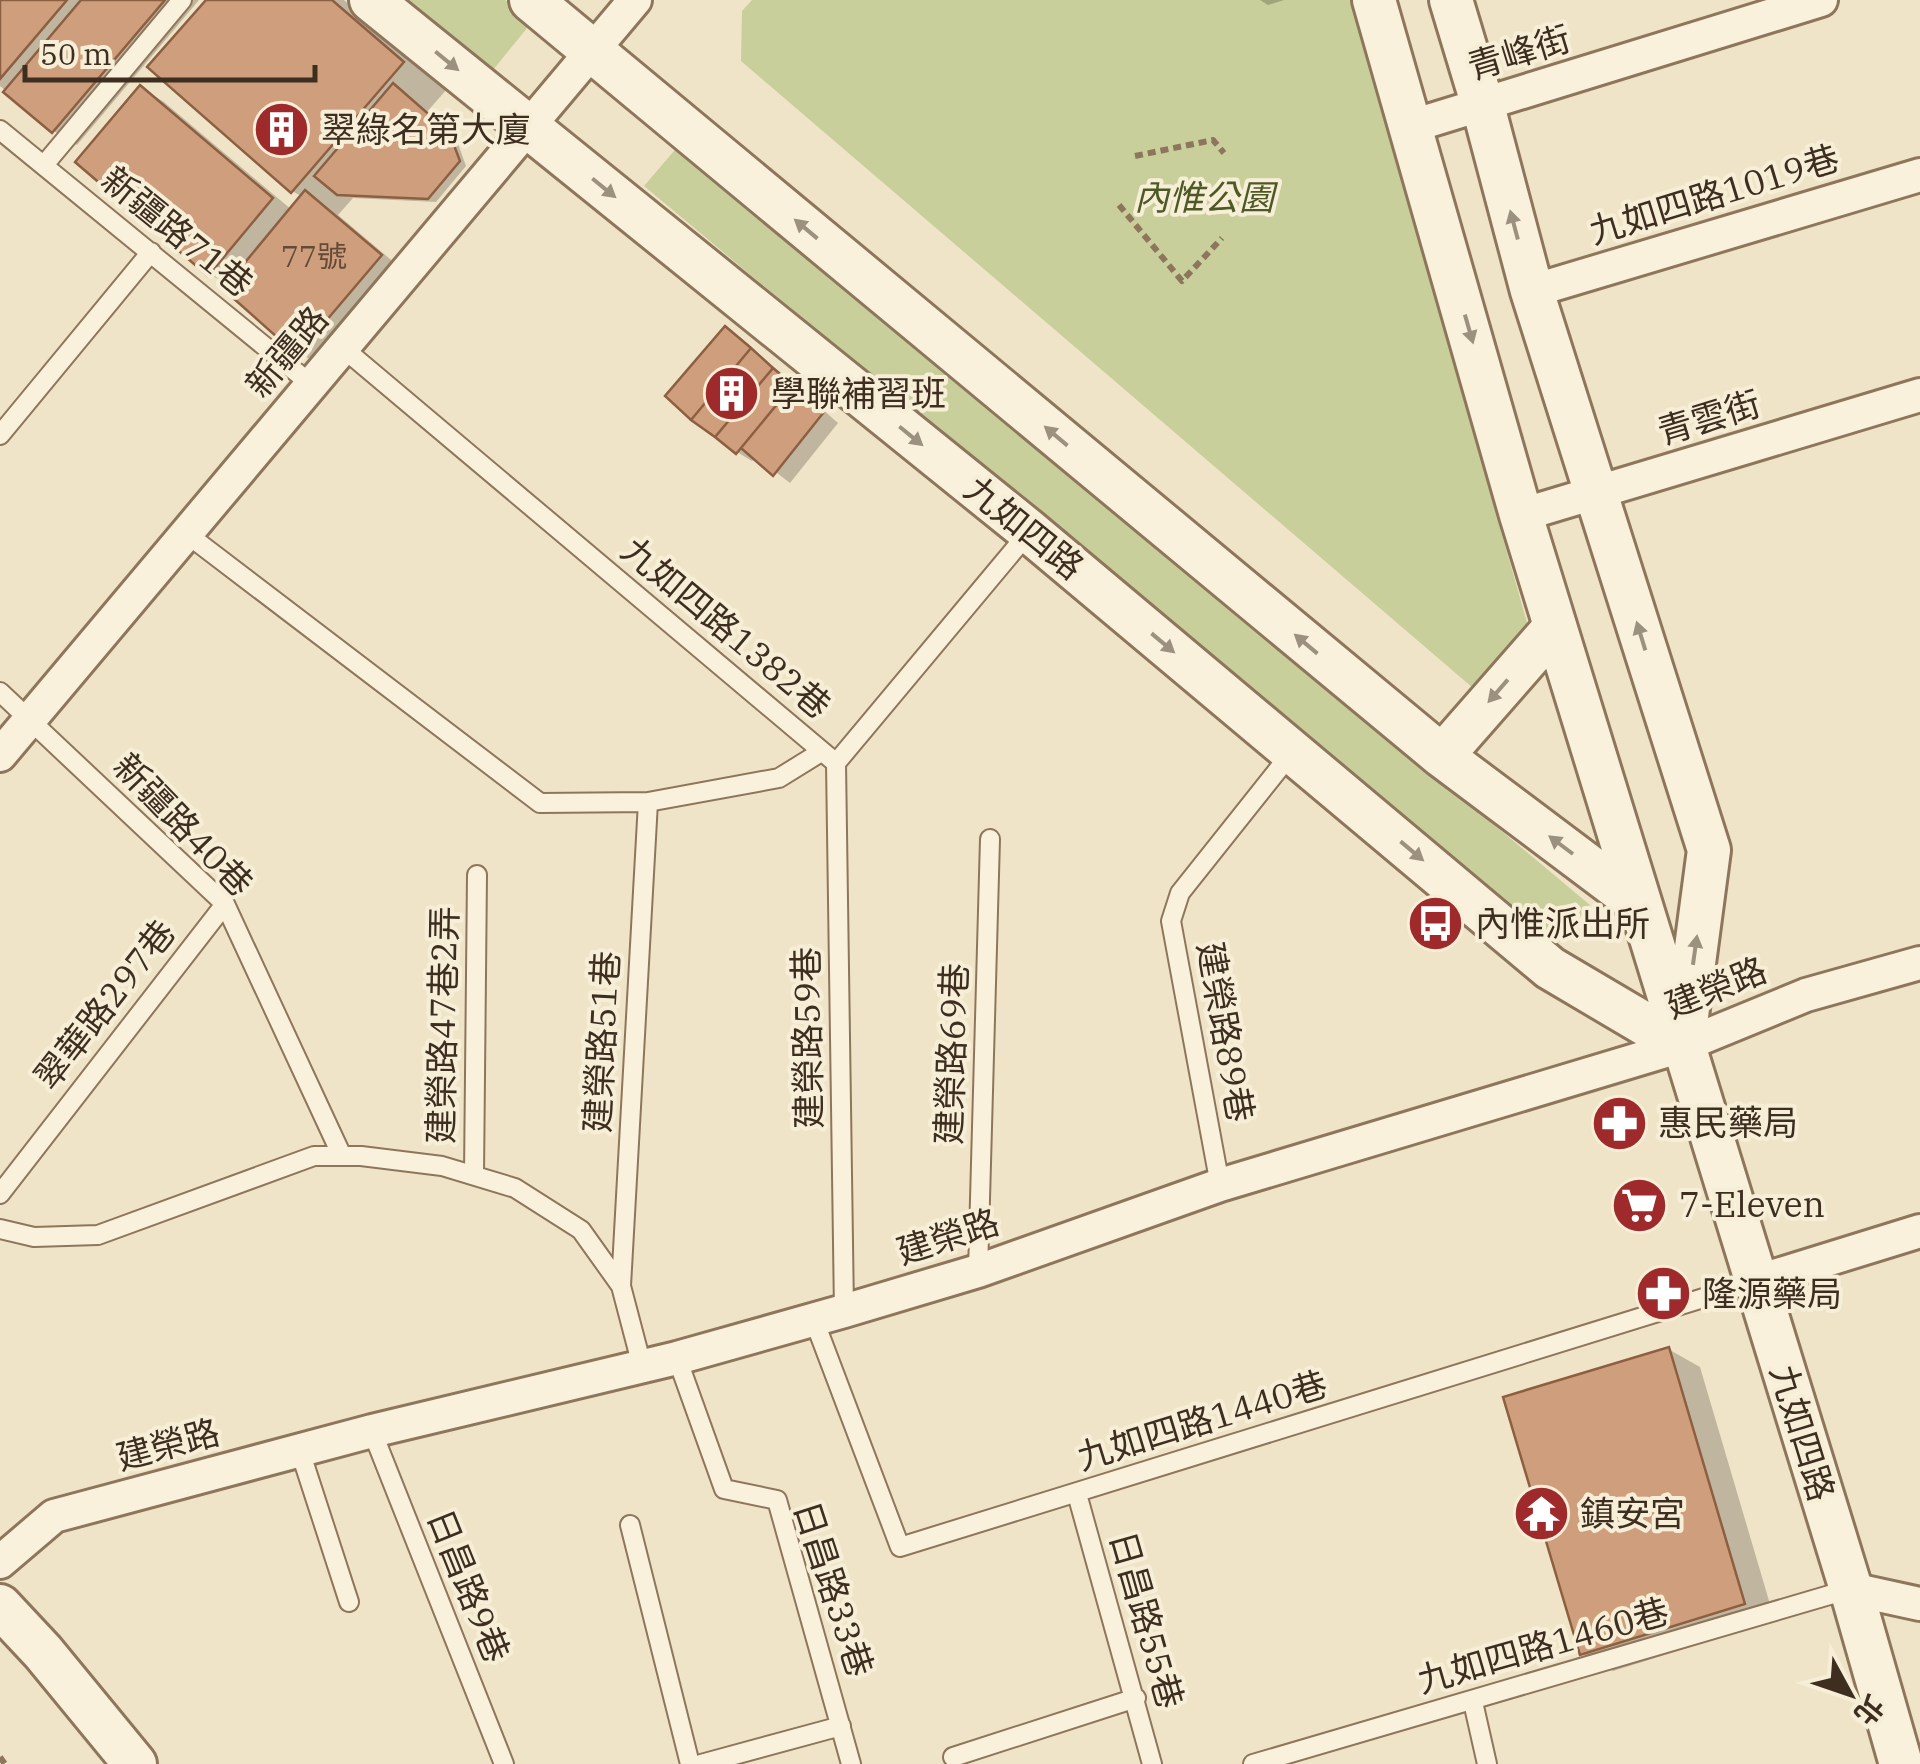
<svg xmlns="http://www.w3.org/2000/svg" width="1920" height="1764" viewBox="0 0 1920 1764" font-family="'IBM Plex Serif','Noto Sans TC',serif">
<rect width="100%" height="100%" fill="#f0e4c8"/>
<path fill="#c9cf9b" d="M408 0H505L532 22 493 70Z
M752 0H1350L1528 626 1521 635 1473 688 741 61 742 11Z
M680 144 1590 905 1555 947 644 186Z"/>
<path fill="#0003" d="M0 0H199L77 145 54 131 0 86Z
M209 0H344L447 89 426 113 456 138 466 166 436 202 353 198 338 215 403 270 322 366 299 353 229 285 209 274 141 88 164 102 292 210 303 197 292 191Z
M1260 0H1284L1268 5Z
M725 329 741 338 838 423 790 483 756 457 752 461 737 452Z
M1668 1349 1700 1367 1775 1621 1613 1671 1582 1653Z"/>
<path fill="#cf9f7d" stroke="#8d5f41" stroke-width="2.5" d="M0 0H67L0 79Z
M81 0H165L52 133 3 92Z
M206 0H332L404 62 291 193 147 67Z
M393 83 449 132 460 161 428 199 337 195 314 176Z
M140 85 273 198 208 276 75 162Z
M305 190 382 255 297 355 223 289Z
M725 326 751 348 691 420 665 396Z
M751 348 773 368 715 437 691 420Z
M773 368 793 385 736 454 715 437Z
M793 385 824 412 773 476 741 448Z
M1669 1347 1745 1604 1580 1655 1503 1397Z"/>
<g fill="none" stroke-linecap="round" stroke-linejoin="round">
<defs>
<path id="service" d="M0 130 312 385
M44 165 182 0
M343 348 836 763 1029 532
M0 435 151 252
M187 534 540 803 648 802 779 778 821 752
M0 692 225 904 342 1156
M836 763 844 1311
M474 1175 477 875
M1220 1185 1171 921 1180 893 1293 751
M0 1194 225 904
M0 1229 34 1237 98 1235 314 1156H361L442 1166 515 1188 581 1230 621 1286 642 1366
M978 1271 990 839
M621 1286 648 802
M814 1320 900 1547 1755 1282
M677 1358 724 1489 777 1500 851 1764
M372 1431 504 1764
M300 1451 349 1602
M1077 1494 1152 1764
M630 1525 690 1764
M1473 1702 1487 1764
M953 1757 1136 1698
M701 1764 841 1726
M1253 1764 1850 1589"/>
<path id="minor" d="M1412 126 1821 0
M1532 291 1920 175
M1521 515 1920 395
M0 755 635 0
M1755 1282 1920 1231
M0 1562 54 1516 372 1431 677 1358 844 1311 978 1271 1220 1185 1682 1046 1806 995 1920 963
M1851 1589 1920 1604"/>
<path id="tertiary" d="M371 0 1029 531 1550 968 1682 1046
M531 0 1442 756 1639 904
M1374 0 1521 515 1851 1589 1901 1764
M1451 0 1483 106 1532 291 1709 850 1685 1031
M1442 756 1555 627
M0 1606 43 1652 135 1764"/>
</defs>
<use href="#service" stroke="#8d765c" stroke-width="22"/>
<use href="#minor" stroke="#8d765c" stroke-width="38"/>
<use href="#tertiary" stroke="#8d765c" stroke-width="48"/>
<path stroke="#8d765c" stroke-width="6" stroke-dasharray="8 5" stroke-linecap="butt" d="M1135 156 1213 140 1224 153
M1119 205 1182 281 1222 238
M0 1757 5 1764"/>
<use href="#service" stroke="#faf1dc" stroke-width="18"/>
<use href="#minor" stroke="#faf1dc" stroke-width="32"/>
<use href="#tertiary" stroke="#faf1dc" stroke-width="42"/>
</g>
<defs><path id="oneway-solid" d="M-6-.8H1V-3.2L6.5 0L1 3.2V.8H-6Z" transform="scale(2.5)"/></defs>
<g fill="#9c907e">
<use href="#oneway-solid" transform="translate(447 61) rotate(39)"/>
<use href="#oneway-solid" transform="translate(604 188) rotate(39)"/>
<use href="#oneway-solid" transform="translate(1514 225) rotate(-105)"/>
<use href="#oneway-solid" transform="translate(806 229) rotate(-140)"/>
<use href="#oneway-solid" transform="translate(1469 329) rotate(74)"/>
<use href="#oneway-solid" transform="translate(911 436) rotate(39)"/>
<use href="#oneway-solid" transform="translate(1056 436) rotate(-140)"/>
<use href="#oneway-solid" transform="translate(1641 636) rotate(-107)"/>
<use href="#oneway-solid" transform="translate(1163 643) rotate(40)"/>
<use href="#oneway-solid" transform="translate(1306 644) rotate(-140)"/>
<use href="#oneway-solid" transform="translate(1498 691) rotate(131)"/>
<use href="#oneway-solid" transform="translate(1561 845) rotate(-143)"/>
<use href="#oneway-solid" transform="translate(1412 851) rotate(40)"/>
<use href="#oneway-solid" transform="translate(1695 950) rotate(-82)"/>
</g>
<defs>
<symbol id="building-disc" viewBox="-11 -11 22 22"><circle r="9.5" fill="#9e2a2b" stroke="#f7eed8"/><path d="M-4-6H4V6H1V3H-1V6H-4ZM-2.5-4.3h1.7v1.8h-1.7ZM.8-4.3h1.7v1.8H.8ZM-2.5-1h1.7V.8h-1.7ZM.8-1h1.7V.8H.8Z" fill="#fff"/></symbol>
<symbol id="bus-disc" viewBox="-11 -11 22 22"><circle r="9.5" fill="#9e2a2b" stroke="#f7eed8"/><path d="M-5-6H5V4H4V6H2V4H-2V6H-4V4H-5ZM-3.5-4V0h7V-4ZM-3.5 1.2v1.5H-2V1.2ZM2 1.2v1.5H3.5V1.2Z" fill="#fff"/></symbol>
<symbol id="pharmacy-disc" viewBox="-11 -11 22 22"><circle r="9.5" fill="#9e2a2b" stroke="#f7eed8"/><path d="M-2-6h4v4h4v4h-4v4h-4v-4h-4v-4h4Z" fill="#fff"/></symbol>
<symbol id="supermarket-disc" viewBox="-11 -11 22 22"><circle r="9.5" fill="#9e2a2b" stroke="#f7eed8"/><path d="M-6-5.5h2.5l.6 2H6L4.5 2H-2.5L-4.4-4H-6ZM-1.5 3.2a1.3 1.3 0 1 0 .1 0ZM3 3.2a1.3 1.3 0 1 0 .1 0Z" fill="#fff"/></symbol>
<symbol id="temple-disc" viewBox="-11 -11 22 22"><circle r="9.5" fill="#9e2a2b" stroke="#f7eed8"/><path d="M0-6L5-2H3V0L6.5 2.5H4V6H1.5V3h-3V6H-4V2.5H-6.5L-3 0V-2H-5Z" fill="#fff"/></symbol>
</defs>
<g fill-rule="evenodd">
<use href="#building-disc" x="250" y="98" width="63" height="63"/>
<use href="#building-disc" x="700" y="362" width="63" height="63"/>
<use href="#bus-disc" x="1404" y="892" width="63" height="63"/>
<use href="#pharmacy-disc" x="1588" y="1092" width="63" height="63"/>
<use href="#supermarket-disc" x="1608" y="1174" width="63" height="63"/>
<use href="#pharmacy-disc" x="1632" y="1262" width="63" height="63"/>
<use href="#temple-disc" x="1510" y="1482" width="63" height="63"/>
</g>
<g text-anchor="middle" stroke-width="8" stroke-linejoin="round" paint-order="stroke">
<g font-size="30" fill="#624a37">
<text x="314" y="267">77號</text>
</g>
<g font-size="35" fill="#3d2e20" stroke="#f7eed8">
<text transform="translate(1519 53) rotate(-17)" y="12">青峰街</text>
<text transform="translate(1714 195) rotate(-17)" y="12">九如四路1019巷</text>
<text transform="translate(177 232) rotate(39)" y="12">新疆路71巷</text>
<text transform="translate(287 352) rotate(-50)" y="12">新疆路</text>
<text transform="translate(1709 418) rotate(-17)" y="12">青雲街</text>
<text transform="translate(1024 528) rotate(39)" y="12">九如四路</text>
<text transform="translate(726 628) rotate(40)" y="12">九如四路1382巷</text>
<text transform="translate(183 825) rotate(46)" y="12">新疆路40巷</text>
<text transform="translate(1716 988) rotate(-22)" y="12">建榮路</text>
<text transform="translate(105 1005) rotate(-52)" y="12">翠華路297巷</text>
<text transform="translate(443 1025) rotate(-89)" y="12">建榮路47巷2弄</text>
<text transform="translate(1225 1032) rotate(80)" y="12">建榮路89巷</text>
<text transform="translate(808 1038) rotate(-91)" y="12">建榮路59巷</text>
<text transform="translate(602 1042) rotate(-87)" y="12">建榮路51巷</text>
<text transform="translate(952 1054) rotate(-88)" y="12">建榮路69巷</text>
<text transform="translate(948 1237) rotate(-18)" y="12">建榮路</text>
<text transform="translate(1202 1421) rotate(-17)" y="12">九如四路1440巷</text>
<text transform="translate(1802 1433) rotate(73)" y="12">九如四路</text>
<text transform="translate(168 1445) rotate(-15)" y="12">建榮路</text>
<text transform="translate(468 1586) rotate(68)" y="12">日昌路9巷</text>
<text transform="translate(833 1589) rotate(72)" y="12">日昌路33巷</text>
<text transform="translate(1146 1620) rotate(74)" y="12">日昌路55巷</text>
<text transform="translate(1543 1646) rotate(-16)" y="12">九如四路1460巷</text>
</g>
<g font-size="35" fill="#3d2e20" stroke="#f7eed8" text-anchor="start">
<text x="321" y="142">翠綠名第大廈</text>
<text x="771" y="406">學聯補習班</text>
<text x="1475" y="936">內惟派出所</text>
<text x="1658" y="1135">惠民藥局</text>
<text x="1679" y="1217">7-Eleven</text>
<text x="1702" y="1306">隆源藥局</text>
<text x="1580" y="1526">鎮安宮</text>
</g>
<g font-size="35" font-style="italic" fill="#4d5a26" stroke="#f7eed8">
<text x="1204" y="210">內惟公園</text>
</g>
</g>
<g transform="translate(1850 1694) rotate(130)" stroke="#f7eed8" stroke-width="8" paint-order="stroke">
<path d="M0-8L18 38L0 25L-18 38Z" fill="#3d2e20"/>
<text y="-15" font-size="28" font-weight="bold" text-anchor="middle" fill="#3d2e20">北</text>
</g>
<path d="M25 65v15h290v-15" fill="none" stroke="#3d2e20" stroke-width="5"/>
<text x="40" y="65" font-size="30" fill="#3d2e20" stroke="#f7eed8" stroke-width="8" paint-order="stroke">50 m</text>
</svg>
